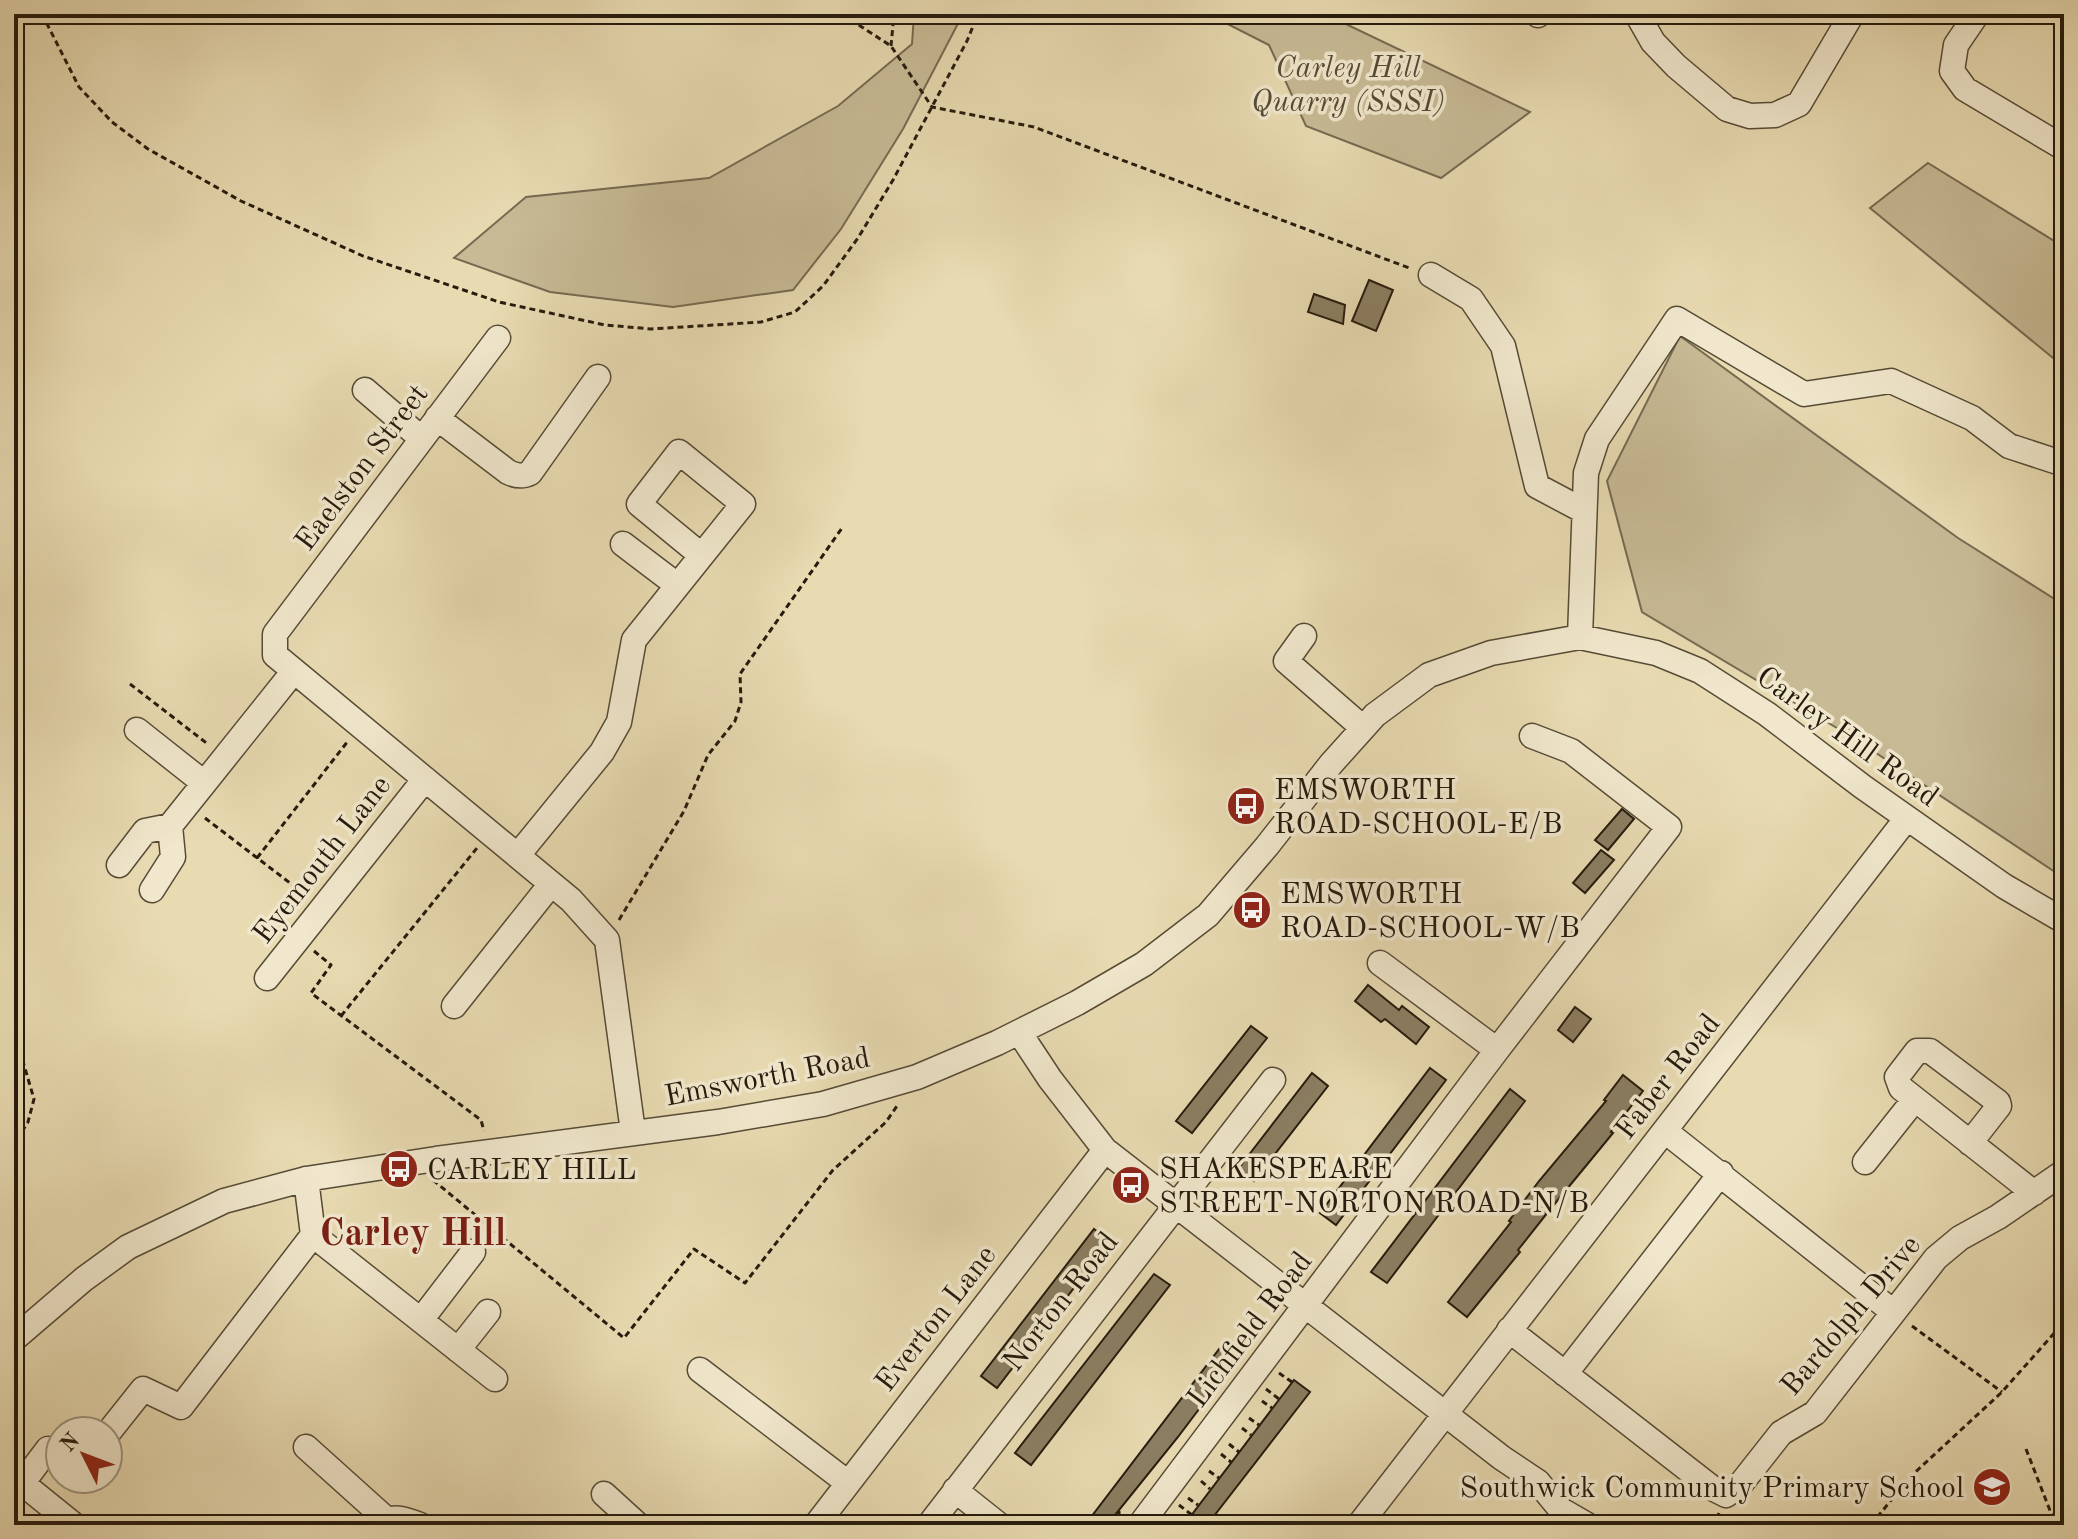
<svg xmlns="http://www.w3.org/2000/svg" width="2078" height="1539" viewBox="0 0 2078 1539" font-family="'Old Standard TT',serif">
<rect width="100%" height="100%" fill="#e8dab1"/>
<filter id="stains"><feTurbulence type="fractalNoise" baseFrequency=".0025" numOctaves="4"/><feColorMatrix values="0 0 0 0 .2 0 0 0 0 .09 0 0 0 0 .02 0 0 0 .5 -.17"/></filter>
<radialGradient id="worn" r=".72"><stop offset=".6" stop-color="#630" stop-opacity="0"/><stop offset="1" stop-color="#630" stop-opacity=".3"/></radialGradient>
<path fill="#c7ba95" stroke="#766a51" stroke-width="2" d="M914 14H963L903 129 841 229 793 290 673 307 550 292 454 258 526 197 709 178 838 106 912 44Z
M1208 14H1325L1530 112 1441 178 1306 126 1269 45Z
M1928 163 2064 247V367L1870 208Z
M1680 336 1958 538 2064 605V878L1852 737 1642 612 1607 481Z"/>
<path fill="#8b7e62" stroke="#261b0d" stroke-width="2" d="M1369 280 1393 290 1376 331 1352 321Z
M1314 294 1345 305 1343 324 1308 312Z
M1622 809 1634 819 1608 850 1595 840Z
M1601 850 1614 860 1585 893 1573 883Z
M1368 985 1399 1010 1402 1006 1429 1027 1416 1044 1385 1019 1381 1022 1355 1001Z
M1575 1007 1591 1019 1573 1042 1558 1030Z
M1251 1026 1267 1038 1192 1133 1176 1121Z
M1430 1068 1446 1080 1336 1225 1320 1213Z
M1312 1073 1328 1086 1254 1181 1238 1169Z
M1623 1075 1643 1091 1611 1132 1613 1133 1548 1212 1518 1250 1520 1252 1467 1317 1448 1302 1511 1222 1509 1221 1539 1181 1606 1101 1604 1100Z
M1510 1089 1525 1101 1387 1283 1371 1272Z
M1094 1229 1110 1241 997 1388 981 1376Z
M1154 1274 1170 1285 1031 1465 1015 1453Z
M1223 1344 1239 1356 1178 1437 1107 1525H1085Z
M1294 1380 1310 1392 1207 1525H1184Z"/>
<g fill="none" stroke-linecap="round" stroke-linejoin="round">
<defs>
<path id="minor" d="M1538 14V15
M1637 14 1653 42 1676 66 1727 109 1750 116 1775 115 1799 104 1852 14
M1977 14 1956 45 1952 71 1965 89 2064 148
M1431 275 1471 299 1503 346 1537 486 1584 511
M498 338 275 634V655L571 900 607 940 633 1132
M365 390 422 439
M437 418 508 472C516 476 522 477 530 473L598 377
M623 544 677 585
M1304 636 1286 661 1363 728
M1580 637 1586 473 1597 439 1677 319 1804 394 1891 381 1972 418 2009 446 2064 464
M137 730 204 783
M518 855 602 752 619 722 634 640 743 504 679 452 639 504 701 555
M119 865 145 831 170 826
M152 890 173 857 170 826 294 671
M1380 963 1497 1050
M267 978 425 779
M454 1006 551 884
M1019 1032 1050 1079 1105 1150 1502 1458 1538 1482 1561 1510 1587 1525
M1665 1131 1892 1311
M1970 1143 1999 1106 1998 1102 1930 1051H1917L1897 1077 1901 1088 2034 1193
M1865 1162 1915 1099
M313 1235 495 1379
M421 1320 473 1252
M1509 1330 1712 1488 1726 1495 1740 1485 1781 1433 1815 1413 1936 1258 1960 1238 1998 1217 2064 1172
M14 1339 84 1279 128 1247 224 1201 306 1179 436 1159 718 1122 823 1104 917 1077 997 1043 1077 1003 1144 964 1208 915 1267 846 1331 764 1375 715 1429 675 1491 653 1580 637 1656 653 1700 671 1767 714 1863 787 2004 886 2064 921
M458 1350 488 1312
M700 1370 848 1483
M1565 1374 1721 1173
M108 1433 143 1389 181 1407 313 1235 306 1179
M306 1447 386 1519
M22 1483 74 1525
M955 1490 999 1525
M14 1494 48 1449
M604 1494 638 1525
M379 1525C392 1514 405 1519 420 1525
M816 1525 1105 1150
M929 1525 1273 1080
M1140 1525 1497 1050 1669 827 1571 751 1532 736
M1359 1525 1907 818"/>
</defs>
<use href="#minor" stroke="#564b36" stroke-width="27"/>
<path stroke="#261b0d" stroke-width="3" stroke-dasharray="6 4" stroke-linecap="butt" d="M42 14 79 87 112 122 148 149 241 201 363 256 499 302 605 325 651 329 761 322 795 312 823 286 858 238 893 180 967 41 978 14
M842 14 891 46 932 107 1034 127 1412 269
M891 46 894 14
M130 684 209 745
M205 818 307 896
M257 858 348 741
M619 920 684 811 708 755 735 721 741 702 740 674 842 528
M314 951 331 965 311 993 481 1120 484 1131
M341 1016 477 848
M14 1031 34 1099 28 1122 14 1144
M433 1180 624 1338 694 1249 745 1283 833 1170 886 1122 897 1106
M1912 1326 2002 1392
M1279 1373 1292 1382
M1266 1389 1279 1399
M1262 1401 1272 1408
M1249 1418 1259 1425
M1242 1428 1251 1435
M1229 1444 1239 1452
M2026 1449 2051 1513 2061 1525
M1221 1454 1231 1462
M1209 1471 1219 1478
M1201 1481 1210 1489
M1188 1498 1198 1505
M1179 1505 1192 1515
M1119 1514V1511
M1109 1525 1110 1521
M1714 1525 1719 1513
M1871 1525 1909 1478 2002 1392 2064 1322"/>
<use href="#minor" stroke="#f0e7cc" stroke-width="24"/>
</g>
<defs>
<symbol id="bus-disc" viewBox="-11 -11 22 22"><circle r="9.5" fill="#8f2418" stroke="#f0e7cc"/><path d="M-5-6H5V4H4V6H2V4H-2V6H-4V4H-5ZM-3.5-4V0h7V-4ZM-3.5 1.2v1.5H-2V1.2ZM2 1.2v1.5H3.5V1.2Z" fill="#fff"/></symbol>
<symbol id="school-disc" viewBox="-11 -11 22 22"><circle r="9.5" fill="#8f2418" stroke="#f0e7cc"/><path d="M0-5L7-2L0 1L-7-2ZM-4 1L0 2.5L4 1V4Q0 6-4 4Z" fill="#fff"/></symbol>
</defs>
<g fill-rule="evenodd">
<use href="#bus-disc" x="1224" y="784" width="44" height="44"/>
<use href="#bus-disc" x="1230" y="888" width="44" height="44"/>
<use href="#bus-disc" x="377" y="1147" width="44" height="44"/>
<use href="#bus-disc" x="1109" y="1163" width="44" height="44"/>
<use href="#school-disc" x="1970" y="1465" width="44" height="44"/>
</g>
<g text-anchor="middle" stroke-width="7" stroke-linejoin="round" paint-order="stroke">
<g font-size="30" font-style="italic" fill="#564b36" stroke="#f0e7cc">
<text x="1348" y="77">Carley Hill<tspan x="1348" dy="34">Quarry (SSSI)</tspan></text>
</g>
<g font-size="30" fill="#261b0d" stroke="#f0e7cc">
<text transform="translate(361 467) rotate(-53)" y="10">Eaelston Street</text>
<text transform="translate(1848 736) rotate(36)" y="10">Carley Hill Road</text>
<text transform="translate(321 859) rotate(-52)" y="10">Eyemouth Lane</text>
<text transform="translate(767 1076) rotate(-11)" y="10">Emsworth Road</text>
<text transform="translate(1667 1076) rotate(-52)" y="10">Faber Road</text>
<text transform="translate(1060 1301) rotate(-52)" y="10">Norton Road</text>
<text transform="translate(1850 1315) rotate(-50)" y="10">Bardolph Drive</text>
<text transform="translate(935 1318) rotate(-52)" y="10">Everton Lane</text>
<text transform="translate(1249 1329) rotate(-53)" y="10">Lichfield Road</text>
</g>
<g font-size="30" fill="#261b0d" stroke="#f0e7cc" text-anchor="start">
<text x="1274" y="799">EMSWORTH<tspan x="1274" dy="34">ROAD-SCHOOL-E/B</tspan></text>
<text x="1280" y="903">EMSWORTH<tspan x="1280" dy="34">ROAD-SCHOOL-W/B</tspan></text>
<text x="1159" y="1178">SHAKESPEARE<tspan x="1159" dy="34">STREET-NORTON ROAD-N/B</tspan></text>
<text x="427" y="1179">CARLEY HILL</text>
<text x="1964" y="1497" text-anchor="end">Southwick Community Primary School</text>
</g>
<g font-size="38" font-weight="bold" fill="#7a1f14" stroke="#f0e7cc">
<text x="413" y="1245">Carley Hill</text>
</g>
</g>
<rect width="2078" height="1539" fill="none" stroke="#e8dab1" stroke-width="48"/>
<rect x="16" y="16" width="2046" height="1507" fill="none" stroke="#261b0d" stroke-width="4"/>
<rect x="24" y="24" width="2030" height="1491" fill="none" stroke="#261b0d" stroke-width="2"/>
<g transform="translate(84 1455) rotate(312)"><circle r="38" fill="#f0e7cc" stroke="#9f9580" stroke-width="2"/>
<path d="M0-6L14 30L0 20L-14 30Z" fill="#8f2418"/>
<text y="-12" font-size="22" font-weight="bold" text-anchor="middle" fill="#261b0d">N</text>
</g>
<rect width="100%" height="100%" filter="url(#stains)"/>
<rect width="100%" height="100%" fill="url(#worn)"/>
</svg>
